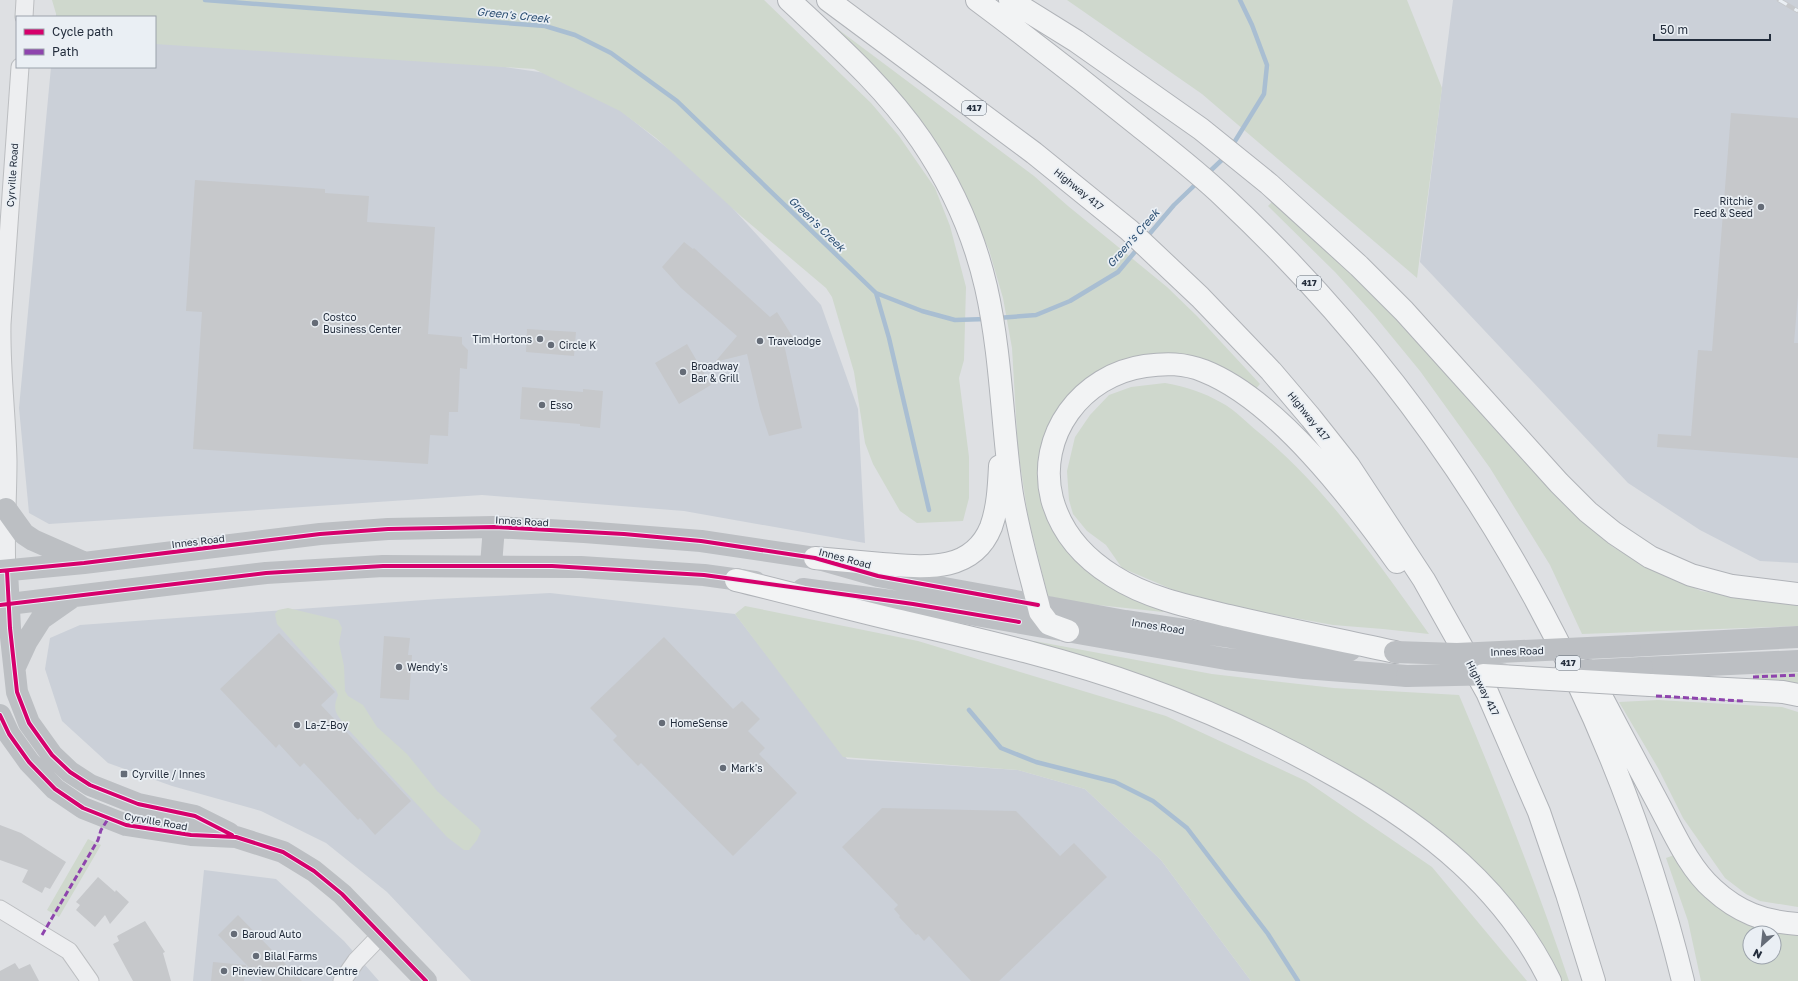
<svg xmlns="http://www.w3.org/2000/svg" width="1798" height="981" viewBox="0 0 1798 981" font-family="'Golos Text',sans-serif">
<rect width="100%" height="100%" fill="#dee0e3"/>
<path fill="#cbd0d8" d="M57 0H491L484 64 580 78 706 179 821 305 858 409 865 543 684 511 482 495 49 524 29 513 19 408 51 67H155V17H56Z
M1453 0H1798V563L1760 561 1700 530 1628 483 1420 262Z
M550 593 735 614 847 759 1018 770 1085 789 1161 860 1251 981H471L387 892 326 843 261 811 172 786 108 763 62 721 45 669 50 638 80 625 438 599Z
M204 870 276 879 344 941 379 981H193Z"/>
<path fill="#cfd8cd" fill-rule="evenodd" d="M52 0H764L871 103 899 136 935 188 950 226 966 287 964 360 959 378 969 457V498L963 521 917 523 900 511 873 464 865 443 854 372 832 297 826 288 742 217 656 138 620 111 534 69 155 44V17H57Z
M1067 0H1407L1442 88 1417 278 1202 94Z
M831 24 1034 176 1068 206 1106 237 1167 287 1197 316 1260 384 1254 391 1178 354H1148L1120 360 1082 382 1062 405 1049 520 1061 543 1087 572 1117 589 1164 608 1163 612 1079 603 1048 596 1028 517 1018 450 1012 348 1003 298 989 250 959 182 930 134 830 28Z
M1274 200 1370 289 1569 507 1613 547 1642 564 1701 591 1768 602 1798 603V626L1582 634 1550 565 1490 468 1420 371 1374 315 1335 272 1268 206Z
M1165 383C1187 387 1203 392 1222 403 1235 410 1246 422 1257 431 1326 488 1378 562 1429 634L1383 629 1333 625 1230 606 1176 591 1122 568 1106 545 1087 531 1073 514 1069 500 1067 471 1075 437 1090 415 1109 395 1131 387Z
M745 606 918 641 1166 716 1306 781 1432 867 1527 981H1251L1161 860 1085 789 1018 770 843 757 735 614Z
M288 608 338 620 342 628 339 643 344 666 345 691 348 696 363 705 377 727 407 754 437 791 478 827 481 831 477 840 469 850H464L447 837 347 728C338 715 331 712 338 695L336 690 277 624 275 614 278 610Z
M1034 641 1212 674 1334 688 1459 695C1499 790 1536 883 1569 981H1558L1542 949 1368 785 1032 648Z
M1798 673V686L1755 684V674Z
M1658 700 1782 707 1798 712V907L1760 901 1746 894 1725 878 1683 818 1658 768 1619 702Z
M88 839 101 845 59 917 47 910Z
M1677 854 1692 877 1798 932V981H1701L1688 921 1666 858ZM1750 933H1774V957H1750Z"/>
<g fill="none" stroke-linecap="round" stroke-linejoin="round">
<path stroke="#a9bed2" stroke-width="4.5" d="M205 0 545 26 575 35 611 53 677 101 876 293 922 311 955 320 986 319
M1232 146 1264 94 1267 65 1252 25 1240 0
M1207 174 1226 156
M1146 238 1174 205 1198 182
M876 293 889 338 929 510
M997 318 1036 315 1070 301 1118 272 1139 247
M969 710 1001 748 1036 762 1115 782 1153 801 1187 828 1268 934 1298 981"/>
</g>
<path fill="#c6c8cb" d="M1731 113 1798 118V295L1794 343H1798V458L1657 447 1658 434 1691 436 1698 350 1712 351Z
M195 180 325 189V193L369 196 367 222 435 227 428 334 462 337V344L468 350 467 369 460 368 458 412H449L448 436 430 435 428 464 193 449 202 312 186 311Z
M684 242 693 249 694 248 770 317 777 312 794 339 784 344 802 428 769 436 760 409 747 354 715 362 737 336 681 288 662 267Z
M527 329 576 332 574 356 526 352Z
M687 344 711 385 679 404 655 363Z
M522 387 583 392V389L603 391 600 428 580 426V424L520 419Z
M279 633 335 692 321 705 411 801 375 835 360 818 358 820 304 763 300 767 279 744 276 748 220 689Z
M384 636 410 638 408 655H412L409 700 380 698Z
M664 637 733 709 742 701 760 719 748 731 765 748 759 754 797 793 733 856 641 763 638 766 613 740 617 736 590 708Z
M882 808 1016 811 1060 856 1074 843 1107 877 999 981H971L929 936 924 941 918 934 916 935 899 917 900 916 894 909 898 905 842 847Z
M0 825 21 833 66 862 50 889 45 887 42 893 22 882 28 870 0 860Z
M98 877 115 892 116 890 129 902 110 924 105 915 95 927 76 910 80 905 76 902Z
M238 915 302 981H262L218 935Z
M145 921 165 952 163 953 171 981H133L113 944 119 941 117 936Z
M213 962 246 965 244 981H211Z
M15 963 19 969 30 964 39 981H0V971Z"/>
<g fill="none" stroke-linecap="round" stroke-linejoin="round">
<defs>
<path id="minor" d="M24 17 25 0
M7 571C5 534 8 498 8 461 7 415 1 370 2 324L20 67
M0 909 69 951 90 981
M342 981 356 961 381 935"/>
<path id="motorway" d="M789 0C836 44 885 87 921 140 951 184 974 235 986 287 1001 353 1002 421 1011 488 1017 530 1030 571 1040 612L1049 624 1068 631
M828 0 1034 153 1129 230 1200 297 1271 371 1311 418 1349 466 1424 580 1487 692 1539 812 1567 894 1594 981
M977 0C1032 41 1086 83 1139 126 1168 149 1198 172 1225 198 1450 409 1610 681 1683 981
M1010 0 1076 41 1201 129 1269 184 1359 266 1404 311 1559 483 1588 512 1614 533 1650 557 1691 575 1732 586 1798 594
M815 558C838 560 860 562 882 564 923 567 972 574 991 527 998 508 999 486 1000 466
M736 580C790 593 845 608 900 621 982 640 1065 659 1145 688 1213 712 1278 743 1341 779 1428 828 1505 889 1550 981
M1395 652C1340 640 1284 629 1229 616 1190 607 1147 598 1113 576 1084 558 1061 532 1052 499 1036 435 1082 375 1145 366 1166 363 1184 363 1204 371 1277 400 1352 499 1397 562
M1588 671C1611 716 1635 760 1659 805 1674 833 1689 868 1713 889 1738 912 1764 922 1798 924
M1650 685 1783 692 1798 695"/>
</defs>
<use href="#minor" stroke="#bcbec1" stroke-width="19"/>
<use href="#motorway" stroke="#b0b3b8" stroke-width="24"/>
<use href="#minor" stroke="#edeef0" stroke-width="17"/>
<path stroke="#bcbfc3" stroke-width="22" d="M6 509 24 534 33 540 83 562
M491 565 494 527
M0 571 84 563 320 534 388 529 494 527 584 532 701 541 815 558 878 576 1125 621 1271 643 1350 650
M7 571 10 628 17 692 29 723 52 755 70 772 90 785 138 804 195 816 229 833
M803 589 913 604 1226 659 1304 668 1407 676
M0 605 266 573 383 566 581 567 704 575 755 582
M1630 646 1798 637
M15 667 27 641 41 619 71 598
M1642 668 1798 661
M0 715 9 734 29 762 55 789 83 808 126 825 191 835 236 837 283 852 314 871 342 894 426 981"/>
<use href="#motorway" stroke="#f2f3f4" stroke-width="22"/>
<defs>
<path id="rail" d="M1779 0 1798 11"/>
</defs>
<use href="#rail" stroke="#c6c8cb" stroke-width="4.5"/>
<use href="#rail" stroke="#eaeff4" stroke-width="3" stroke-dasharray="9" stroke-linecap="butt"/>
<defs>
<path id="motorway-bridge" d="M1483 675 1650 685"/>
</defs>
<use href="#motorway-bridge" stroke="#b0b3b8" stroke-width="24" stroke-linecap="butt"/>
<path stroke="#bcbfc3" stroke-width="22" d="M1395 652 1457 654 1630 646
M1564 672 1642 668
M1407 676 1502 674"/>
<use href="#motorway-bridge" stroke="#f2f3f4" stroke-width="22"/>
<path stroke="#8e44ad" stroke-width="3" stroke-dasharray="6 3" stroke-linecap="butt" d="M1753 677 1798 675
M1656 696 1743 701
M42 935 98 840 101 830 108 819"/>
<defs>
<path id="cycleway" d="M0 571 84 563 320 534 388 529 494 527 624 534 701 541 815 558 878 576 1038 605
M7 571 10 628 17 692 29 723 52 755 70 772 90 785 138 804 195 816 232 835
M0 605 266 573 383 566H552L704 575 913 604 1019 622
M0 715 9 734 29 762 55 789 83 808 126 825 191 835 236 837 283 852 314 871 342 894 426 981"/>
</defs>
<use href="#cycleway" stroke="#eaeff4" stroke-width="6"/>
<use href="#cycleway" stroke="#d6006c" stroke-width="4"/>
</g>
<g fill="#656c77" stroke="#eaeff4" stroke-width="1.5">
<circle cx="1761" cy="207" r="4"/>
<circle cx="315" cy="323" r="4"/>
<circle cx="540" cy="339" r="4"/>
<circle cx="760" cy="341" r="4"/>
<circle cx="551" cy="345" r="4"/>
<circle cx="683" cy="372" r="4"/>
<circle cx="542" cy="405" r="4"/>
<circle cx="399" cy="667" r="4"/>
<circle cx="662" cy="723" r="4"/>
<circle cx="297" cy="725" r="4"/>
<circle cx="723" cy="768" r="4"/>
<rect x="120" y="770" width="8" height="8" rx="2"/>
<circle cx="234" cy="934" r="4"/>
<circle cx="256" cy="956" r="4"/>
<circle cx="224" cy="971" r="4"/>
</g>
<g text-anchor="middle" stroke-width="3.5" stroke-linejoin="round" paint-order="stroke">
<g fill="#eaeff4" stroke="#5f6874" stroke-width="1">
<rect x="962" y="101" width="24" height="14" rx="3"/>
<rect x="1297" y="276" width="24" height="14" rx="3"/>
<rect x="1556" y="656" width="24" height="14" rx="3"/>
</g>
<g font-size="9" font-weight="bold" fill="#242e3d">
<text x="974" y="111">417</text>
<text x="1309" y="286">417</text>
<text x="1568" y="666">417</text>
</g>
<g font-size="10" fill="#242e3d" stroke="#eaeff4">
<text transform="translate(12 175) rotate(-86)" y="4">Cyrville Road</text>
<text transform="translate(1079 189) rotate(39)" y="4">Highway 417</text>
<text transform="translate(1309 416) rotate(51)" y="4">Highway 417</text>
<text transform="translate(522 521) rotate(3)" y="4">Innes Road</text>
<text transform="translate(198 541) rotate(-7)" y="4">Innes Road</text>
<text transform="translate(845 558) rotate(15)" y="4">Innes Road</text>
<text transform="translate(1158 626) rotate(9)" y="4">Innes Road</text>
<text transform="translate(1517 651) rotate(-2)" y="4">Innes Road</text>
<text transform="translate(1483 688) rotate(63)" y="4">Highway 417</text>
<text transform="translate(156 821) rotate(10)" y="4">Cyrville Road</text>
</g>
<g font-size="10" fill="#242e3d" stroke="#eaeff4" text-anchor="start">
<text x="1753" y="205" text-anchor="end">Ritchie<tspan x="1753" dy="12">Feed &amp; Seed</tspan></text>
<text x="323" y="321">Costco<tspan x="323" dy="12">Business Center</tspan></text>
<text x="532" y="343" text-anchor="end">Tim Hortons</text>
<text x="768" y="345">Travelodge</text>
<text x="559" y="349">Circle K</text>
<text x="691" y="370">Broadway<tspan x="691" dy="12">Bar &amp; Grill</tspan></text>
<text x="550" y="409">Esso</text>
<text x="407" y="671">Wendy's</text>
<text x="670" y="727">HomeSense</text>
<text x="305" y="729">La-Z-Boy</text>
<text x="731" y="772">Mark's</text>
<text x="132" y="778">Cyrville / Innes</text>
<text x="242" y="938">Baroud Auto</text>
<text x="264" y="960">Bilal Farms</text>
<text x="232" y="975">Pineview Childcare Centre</text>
</g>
<g font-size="11" font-style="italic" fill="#2c4f73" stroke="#eaeff4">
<text transform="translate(513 15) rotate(6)" y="4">Green's Creek</text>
<text transform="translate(817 224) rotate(44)" y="4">Green's Creek</text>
<text transform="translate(1133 238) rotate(-49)" y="4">Green's Creek</text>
</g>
</g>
<rect x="16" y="16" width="140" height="52" fill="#eaeff4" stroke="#9ba2ab"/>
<rect x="24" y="29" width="20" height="6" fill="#d6006c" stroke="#9ba2ab"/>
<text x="52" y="36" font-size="12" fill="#242e3d">Cycle path</text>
<rect x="24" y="49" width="20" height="6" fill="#8e44ad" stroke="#9ba2ab"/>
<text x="52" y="56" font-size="12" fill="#242e3d">Path</text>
<g transform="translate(1762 945) rotate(207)"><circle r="19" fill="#eaeff4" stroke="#9ba2ab"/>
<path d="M0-3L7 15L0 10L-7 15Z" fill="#656c77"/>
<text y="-6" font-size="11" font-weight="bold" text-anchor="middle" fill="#242e3d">N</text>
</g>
<path d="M1654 34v6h116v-6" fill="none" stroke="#242e3d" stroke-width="2"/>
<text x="1660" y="34" font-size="12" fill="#242e3d" stroke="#eaeff4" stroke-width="3" paint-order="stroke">50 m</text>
</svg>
